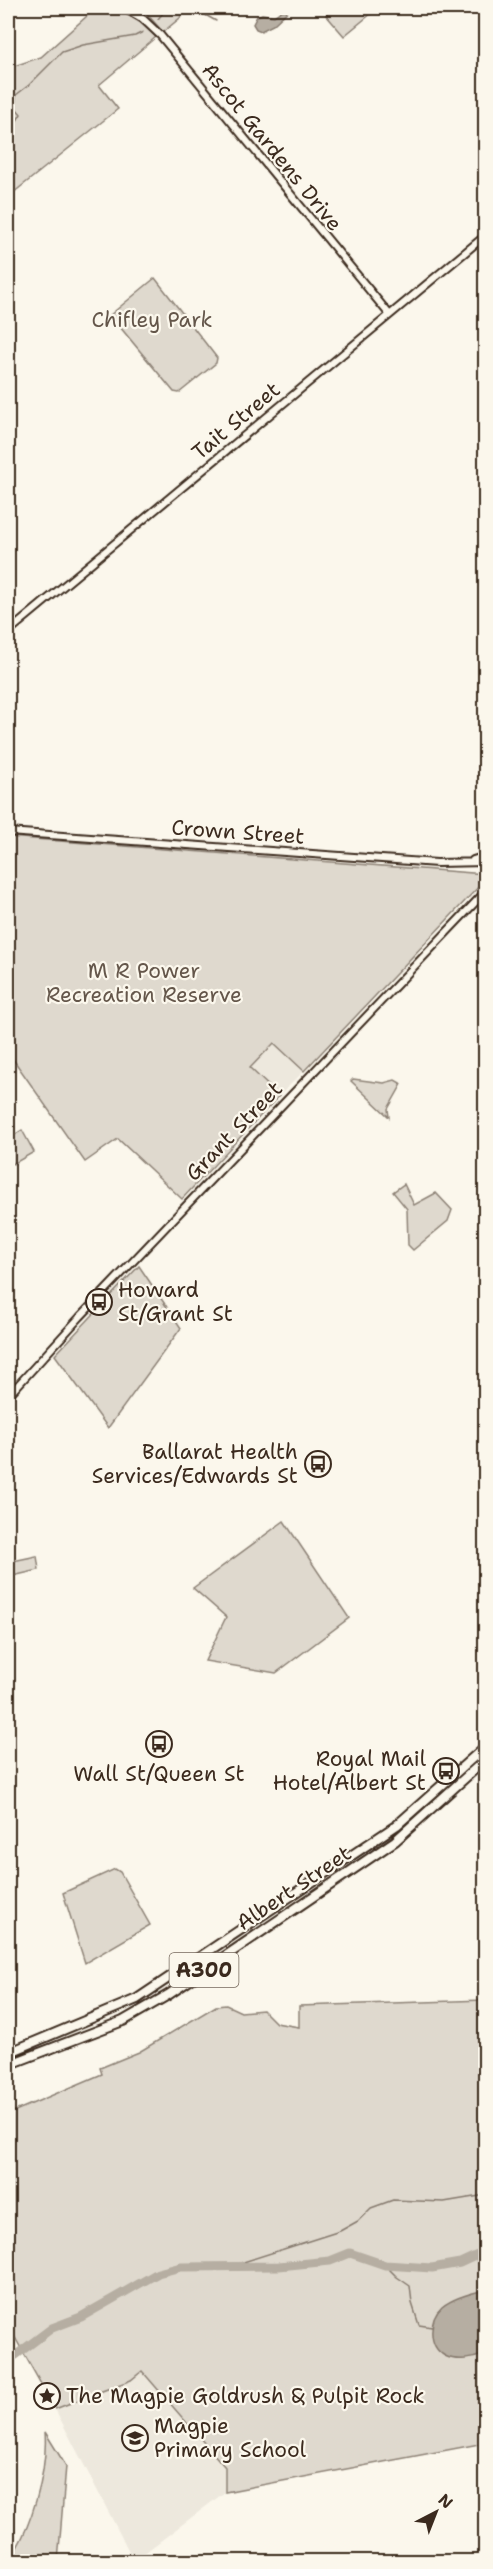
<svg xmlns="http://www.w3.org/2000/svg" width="493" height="2569" viewBox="0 0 493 2569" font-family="'Shantell Sans',sans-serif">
<rect width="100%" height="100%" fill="#fbf7ec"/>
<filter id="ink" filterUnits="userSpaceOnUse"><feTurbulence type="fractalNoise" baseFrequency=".0167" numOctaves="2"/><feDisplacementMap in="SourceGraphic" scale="12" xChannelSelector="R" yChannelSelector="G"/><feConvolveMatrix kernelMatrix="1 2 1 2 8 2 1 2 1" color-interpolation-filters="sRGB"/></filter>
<g filter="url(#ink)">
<path fill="#ede8dd" d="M274 1042 304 1071 279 1096 249 1068Z
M142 2371 226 2467 225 2492 134 2561 55 2409 131 2380Z"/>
<path fill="#dfd9ce" stroke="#8d8276" stroke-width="1.5" d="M96 8C119 7 142 20 156 37L99 85 118 109 8 197V68L41 57Z
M136 8H184L180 18 163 32 147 14Z
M335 8H378L344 36 326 15Z
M155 278 217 358 216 363 179 393 174 392 110 315Z
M8 837 485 874V880L304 1071 274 1043 250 1068 279 1096 182 1199 118 1139 85 1162 8 1052Z
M353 1079 384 1083 395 1080 402 1084 388 1109 389 1117 351 1081Z
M22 1130 34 1152 13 1164 8 1155V1139Z
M404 1184 414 1205 436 1193 452 1210 448 1221 413 1250 408 1245 407 1209 393 1192Z
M139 1266 181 1328 108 1428 55 1355Z
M284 1521 349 1618 276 1673 205 1661 226 1617 193 1588Z
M37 1556 39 1570 8 1577V1562Z
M115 1869 120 1872 150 1925 85 1963 63 1893Z
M485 2000V2445L479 2444 225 2492V2467L142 2371 131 2380 55 2409 8 2325V2114L102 2074 100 2068 139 2052 216 2006 226 2005 241 2012 263 2010 276 2023 299 2027V2006Z
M45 2432 66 2466 58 2561H8C31 2531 48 2471 45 2432Z"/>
<path fill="#b6aea2" stroke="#85796d" stroke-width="1.5" d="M285 8H291L273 25 261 31 256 29 253 24 257 16 262 14 274 16Z
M485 2290V2354C473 2359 457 2362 445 2356 427 2346 429 2319 442 2307 453 2298 471 2293 485 2290Z"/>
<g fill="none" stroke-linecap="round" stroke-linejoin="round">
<path stroke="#85796d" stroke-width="1.5" d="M193 8 216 21
M158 19 167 8
M8 135 21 114 15 107 16 95 29 85 62 52 83 45 135 36 143 32
M234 2265 340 2231 358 2221 371 2208 393 2200 444 2202 486 2195
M385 2265 397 2277 410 2286 412 2303 419 2325 432 2327"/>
<path stroke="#b6aea2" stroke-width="9" d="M8 2359 16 2355 52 2328 81 2317 158 2273 181 2267 279 2266 330 2261 350 2253 385 2265 432 2268 460 2263 486 2251"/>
<defs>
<path id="secondary" d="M124 8 143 19 160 35 389 314
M8 632 486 235
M8 832 437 863 486 862
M473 860 486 856
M8 1396 80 1317 486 891"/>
<path id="highway" d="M8 2053 137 1999 397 1825 486 1746
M8 2065 123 2021 168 1995 395 1841 486 1759"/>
</defs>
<use href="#secondary" stroke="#3b2a1e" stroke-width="10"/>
<use href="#highway" stroke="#3b2a1e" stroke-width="12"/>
<use href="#secondary" stroke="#fbf7ec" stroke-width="6"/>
<use href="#highway" stroke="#fbf7ec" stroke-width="8"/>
</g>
</g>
<defs>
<symbol id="bus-ring" viewBox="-11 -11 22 22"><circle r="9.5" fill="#fbf7ec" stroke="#3b2a1e" stroke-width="1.5"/><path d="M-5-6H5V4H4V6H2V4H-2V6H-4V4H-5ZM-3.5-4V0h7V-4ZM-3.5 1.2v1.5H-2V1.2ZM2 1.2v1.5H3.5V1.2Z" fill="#3b2a1e"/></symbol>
<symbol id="sight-ring" viewBox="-11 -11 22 22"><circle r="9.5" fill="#fbf7ec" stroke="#3b2a1e" stroke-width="1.5"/><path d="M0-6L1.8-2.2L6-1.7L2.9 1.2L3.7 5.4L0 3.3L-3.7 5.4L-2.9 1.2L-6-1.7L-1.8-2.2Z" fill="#3b2a1e"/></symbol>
<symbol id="school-ring" viewBox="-11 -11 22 22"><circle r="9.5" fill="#fbf7ec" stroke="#3b2a1e" stroke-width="1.5"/><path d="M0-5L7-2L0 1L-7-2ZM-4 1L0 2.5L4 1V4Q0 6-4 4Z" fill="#3b2a1e"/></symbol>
</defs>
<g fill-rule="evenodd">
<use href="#bus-ring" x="84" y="1287" width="30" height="30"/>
<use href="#bus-ring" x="303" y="1449" width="30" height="30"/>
<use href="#bus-ring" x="144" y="1729" width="30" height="30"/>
<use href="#bus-ring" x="431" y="1756" width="30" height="30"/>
<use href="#sight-ring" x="32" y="2381" width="30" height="30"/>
<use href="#school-ring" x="120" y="2423" width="30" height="30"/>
</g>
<g text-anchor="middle" stroke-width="4.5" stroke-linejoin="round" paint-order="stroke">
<rect fill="#fbf7ec" stroke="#75685c" stroke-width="1.5" x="169.5" y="1953" width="69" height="34" rx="4.5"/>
<g font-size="20" font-weight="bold" fill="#3b2a1e">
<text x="204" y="1977">A300</text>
</g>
<g font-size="21" fill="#3b2a1e" stroke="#fbf7ec">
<text transform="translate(272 147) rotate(51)" y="7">Ascot Gardens Drive</text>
<text transform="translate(236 421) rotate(-40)" y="7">Tait Street</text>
<text transform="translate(238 832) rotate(4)" y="7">Crown Street</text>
<text transform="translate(234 1131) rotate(-46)" y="7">Grant Street</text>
<text transform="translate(294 1888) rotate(-34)" y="7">Albert Street</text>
</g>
<g font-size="21" fill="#64564a" stroke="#fbf7ec">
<text x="152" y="327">Chifley Park</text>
<text x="144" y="978">M R Power<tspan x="144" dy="24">Recreation Reserve</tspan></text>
</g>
<g font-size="21" fill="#3b2a1e" stroke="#fbf7ec" text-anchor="start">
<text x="118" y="1297">Howard<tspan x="118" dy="24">St/Grant St</tspan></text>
<text x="298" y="1459" text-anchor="end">Ballarat Health<tspan x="298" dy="24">Services/Edwards St</tspan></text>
<text x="426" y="1766" text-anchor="end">Royal Mail<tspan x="426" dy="24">Hotel/Albert St</tspan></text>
<text x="159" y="1781" text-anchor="middle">Wall St/Queen St</text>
<text x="66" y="2403">The Magpie Goldrush &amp; Pulpit Rock</text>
<text x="154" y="2433">Magpie<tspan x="154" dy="24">Primary School</tspan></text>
</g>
</g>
<rect width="493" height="2569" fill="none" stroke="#fbf7ec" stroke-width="30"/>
<rect x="15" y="15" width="463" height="2539" fill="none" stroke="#3b2a1e" stroke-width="2" filter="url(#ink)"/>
<g transform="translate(436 2512) rotate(42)" stroke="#fbf7ec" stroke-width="4.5" paint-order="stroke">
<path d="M0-4.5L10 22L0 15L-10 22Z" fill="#3b2a1e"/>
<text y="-9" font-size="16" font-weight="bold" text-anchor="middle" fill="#3b2a1e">N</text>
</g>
</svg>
